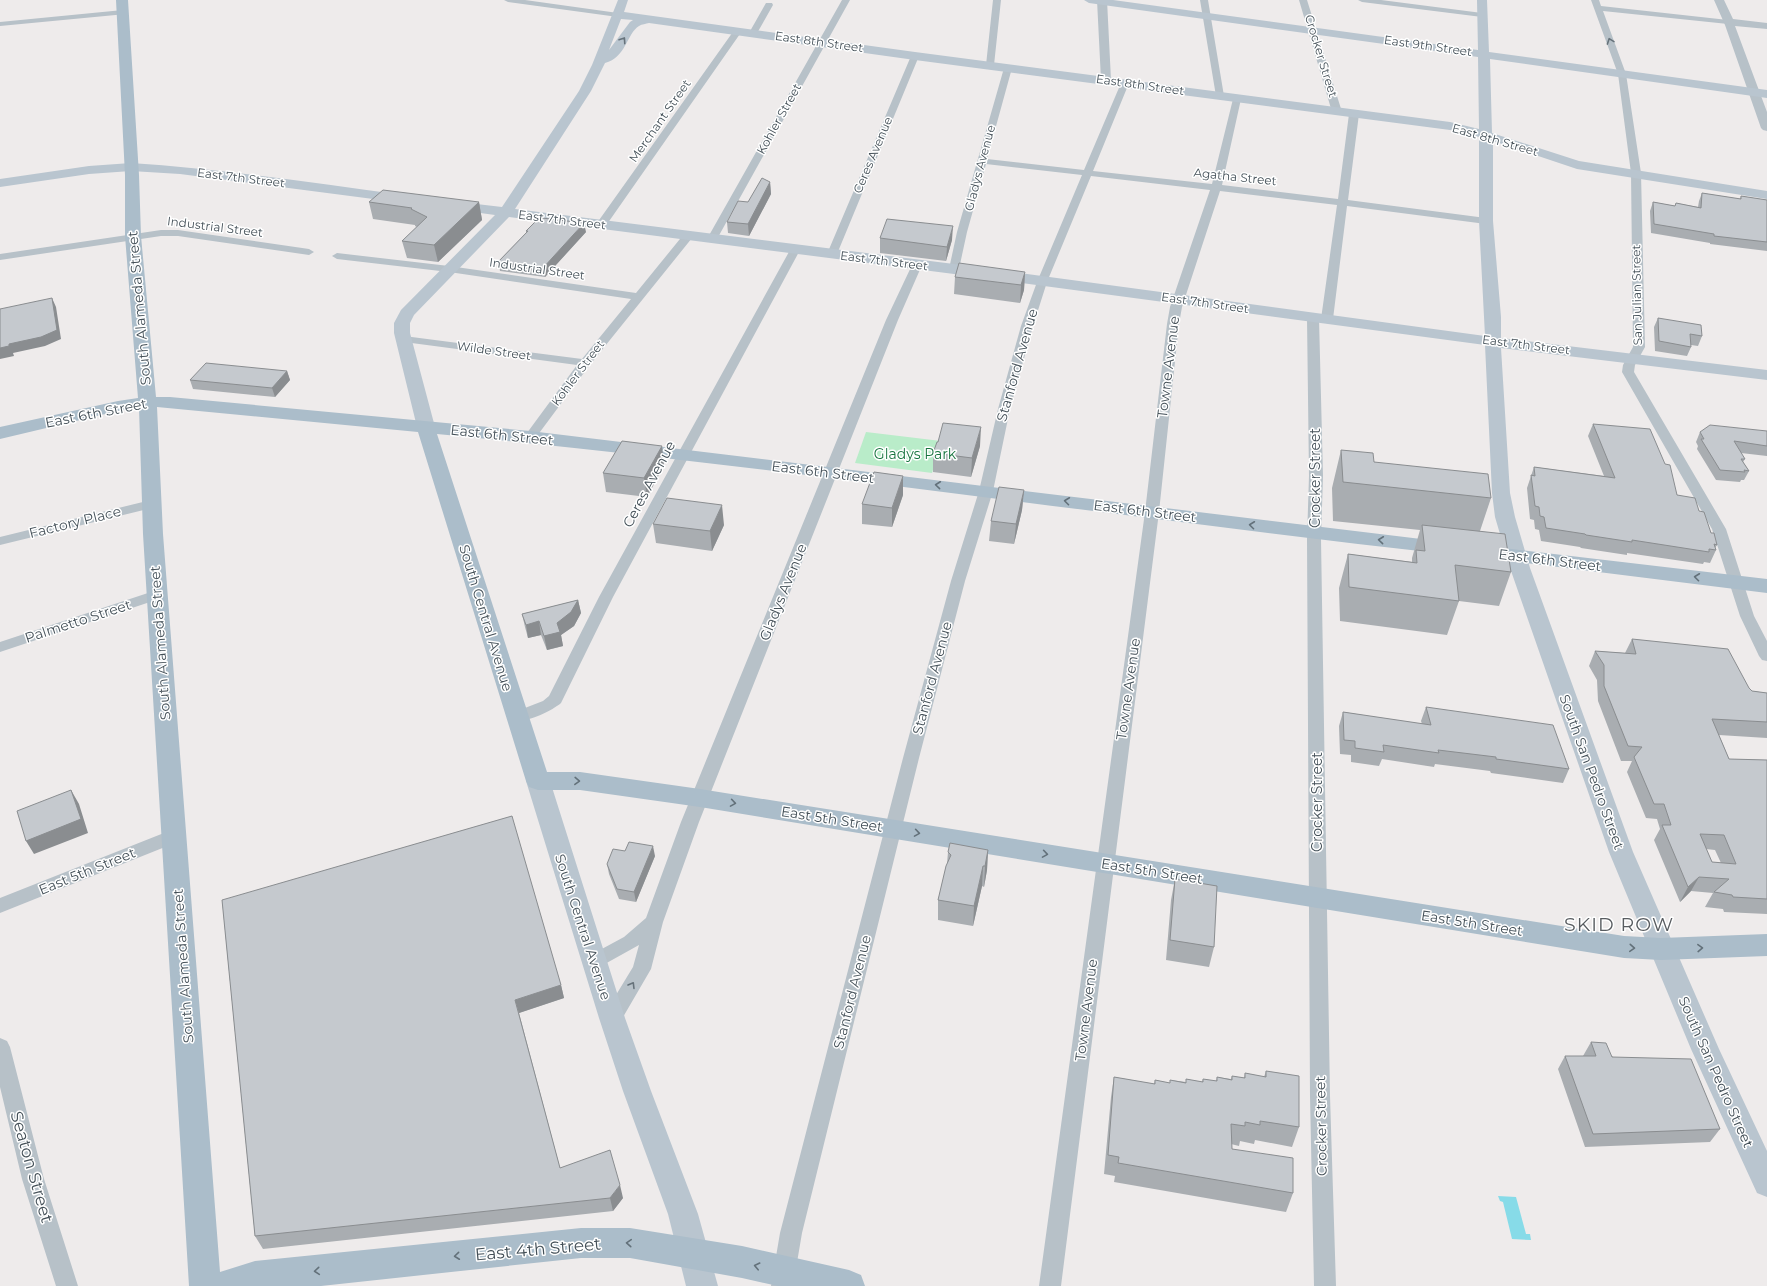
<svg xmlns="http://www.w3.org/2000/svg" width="1767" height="1286" viewBox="0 0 1767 1286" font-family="Montserrat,sans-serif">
<rect width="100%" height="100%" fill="#eeebeb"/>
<path fill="#b9ecc9" d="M866 432 941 441 932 473 855 463Z"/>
<path fill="#87dbe8" d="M1498 1196 1516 1197 1526 1234H1530L1531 1240 1512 1239 1503 1202 1500 1201Z"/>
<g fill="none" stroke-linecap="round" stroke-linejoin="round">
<path fill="#b7c1c8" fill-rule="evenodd" d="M504 0H525L618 13 622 15 618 17 508 2Z
M842 0H850L717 239 712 242 708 241 707 239Z
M993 0H1001L994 65 990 68 986 65Z
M1200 0H1208L1224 96 1220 99 1216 96Z
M1299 0H1307L1342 112 1340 114 1337 115 1332 112Z
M1358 0H1381L1482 13 1486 15 1482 17 1362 2Z
M1591 0H1599L1601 6 1728 20 1732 22 1728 24 1603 11 1626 74 1641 173 1645 347 1635 365 1634 372 1726 529 1754 616 1767 641V661L1762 660 1759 656 1740 616 1712 529 1622 372 1623 365 1633 347 1631 173 1618 74Z
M766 3H772L773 5 756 35H750L749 33Z
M123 10H126V14L0 26V22Z
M735 29H741L742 31 605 227H597L596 225 597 223Z
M915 53 919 56 837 254 832 257 828 256 827 254 911 56Z
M1008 65 1012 68 987 159 1084 170 1121 83 1125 80 1129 83 1093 171 1212 184 1233 99 1237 96 1241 99 1222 185 1338 199 1349 114 1354 111 1359 114 1348 200 1486 218 1491 221 1486 224 1347 206 1333 319 1327 322 1321 319 1337 205 1220 191 1182 307 1179 324 1159 512 1061 1286H1039L1145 512 1167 324 1170 307 1210 190 1091 176 1047 282 1033 326 1010 409 993 491 965 581 919 758 802 1233 793 1286H771L780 1233 903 758 951 581 979 491 998 409 1021 326 1037 282 1082 175 986 164 967 232 959 269 958 271H950L949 269 957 232 1004 68Z
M161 230H178L309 249 314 252 309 255 178 236H161L0 260V254Z
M688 233 692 234 693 236 692 238 589 366 534 440H526L524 437 577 365 404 342 398 339 400 337 404 336 582 359 631 299 449 272 337 259 332 256 337 253 449 266 636 293 684 234Z
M795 247 800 250 613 597 561 703C552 711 524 724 512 721L510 717 512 713 543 701 549 696 599 597 790 250Z
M917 262 922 265 898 320 699 822 663 922 651 969 619 1024 612 1026 605 1024 602 1018 633 967 639 945 594 970 587 967 585 962 587 957 624 937 646 918 681 822 886 320 912 265Z
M1313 315 1319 318 1323 476 1321 539 1330 1096 1336 1286H1314L1310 1096 1307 539 1309 476 1307 318Z
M151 500 156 501 158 504 156 507 0 545V537Z
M157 590 162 592 164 595 162 598 0 652V642Z
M174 829 180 831 183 836 180 841 0 913V898Z
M0 1038 7 1041 10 1047 44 1179 78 1286H56L22 1179 0 1087Z"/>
<path fill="#b7c1c8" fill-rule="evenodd" d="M1097 0H1107L1111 80 1106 83 1101 80Z
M1714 0H1724L1733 19 1767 23V29L1735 26 1767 112V131L1763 130 1761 128 1725 25Z"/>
<path fill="#b9c5cf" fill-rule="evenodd" d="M618 0H628L624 12 915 52 1450 122 1479 129 1478 57 1089 3 1084 0H1113L1478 50 1477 0H1487L1489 52 1767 90V98L1490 59 1492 133 1579 161 1767 191V199L1577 169 1493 141V221L1501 317V338L1767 370V380L1501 348 1510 493 1515 517 1530 568 1633 852 1719 1049 1767 1151V1197L1757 1193 1691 1049 1609 852 1510 568 1495 517 1492 493 1485 345 954 274 509 217 414 315 410 323V333L435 427 432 431 426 432 420 431 417 427 394 333V323L401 310 495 215 451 209 446 208 444 205 446 202 451 201 502 207 579 91 592 65ZM621 19 633 20 630 22 609 50ZM649 23 915 60 1450 130 1479 137V221L1485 336 954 264 515 209 591 91 605 63C626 58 627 33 639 26 642 24 646 24 649 23Z
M131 163C222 169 313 183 404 195L409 196 411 199 409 202 404 203 180 174 131 171 89 174 0 187V179L89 166Z
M538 772 546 775 550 781 625 1018 651 1091 698 1214 718 1286H686L668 1214 623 1091 599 1018 526 781 530 775Z"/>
<path fill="#abbdca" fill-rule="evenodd" d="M116 0H128L139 175 141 236 156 397H170L530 431 1446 542 1453 544 1456 548 1453 552 1446 554C1110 516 774 466 437 434L547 772H580L700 789 1624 936 1661 938 1767 934V956L1661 960 1624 958 700 807 580 790H538L529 787 526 781 418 432 157 407 163 534 220 1272 255 1261 581 1228H630L742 1246 849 1270 861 1275 865 1286H778L742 1278 630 1258H581L321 1286H189L143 534 139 408 118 411 0 439V427L118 401 138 398 125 236V175Z
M1478 545 1767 579V593L1471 556 1468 551 1471 546Z"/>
</g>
<path fill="#a9adb1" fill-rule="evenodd" d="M770 182 771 194 749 236 728 233 727 222 748 202Z
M1702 193 1740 199 1741 196 1767 200V251L1710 244V243L1651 233 1650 211 1653 202 1675 206 1676 203 1698 207 1699 201Z
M369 202H479L482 220 438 262 407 258 402 241 417 227 415 226V225L373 219Z
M526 231 586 232 545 277 500 271 498 262 526 233Z
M880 238 952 240 946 261 880 253Z
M1025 272 1024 290 1020 303 954 294 955 277Z
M1658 318 1702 336 1698 346 1691 345V347L1687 356 1655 351 1654 327Z
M287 371 290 380 275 397 193 389 190 380Z
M1593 424 1677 495 1699 511 1717 545 1715 548 1716 550 1710 563 1704 562 1703 564 1627 553V555L1581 548 1580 547 1541 541 1539 530 1535 529 1534 520 1530 519 1527 488 1534 467 1604 476 1588 436Z
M1767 431V456L1741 453 1745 459 1743 462 1749 471 1744 480H1741L1740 482 1716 480 1697 449 1698 446 1696 442 1700 432Z
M980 446 971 477 933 472V453Z
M1341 450 1374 462 1491 498 1480 531 1511 572 1499 606 1459 601 1447 635 1340 621 1339 588 1348 554 1412 562V558L1420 530 1333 521 1332 488Z
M664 465 647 497 606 492 603 473Z
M1024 490 1022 510 1014 544 989 541 991 521Z
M903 495 892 527 862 524V504Z
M653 524 724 525 712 551 656 543Z
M578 600 581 613 574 626 561 635 563 646 547 650 541 635 528 638 525 627 522 614Z
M1632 639 1749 688 1752 691 1767 693V738L1719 735 1729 759 1767 760V914L1724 912 1723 909 1705 907 1713 893 1691 891 1680 902 1654 840 1660 829 1657 819 1646 818 1627 772 1632 761H1621L1598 701 1597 680 1589 666 1595 651 1625 653ZM1706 849 1715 850 1721 863 1712 862Z
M1426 707 1569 769 1563 783 1491 773 1490 771 1435 764 1434 767 1382 759 1379 766 1351 762V755L1340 754 1339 726 1343 712 1422 724 1421 721Z
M988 850 987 870 984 887 982 886 973 926 938 920V900L947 864 948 852Z
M655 856 636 902 619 899 609 874 607 864Z
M1175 879 1214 947 1209 967 1166 960 1171 900Z
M222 900 561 985 564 998 519 1013 560 1168 623 1198 613 1211 263 1249 255 1236Z
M1591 1042 1720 1129 1710 1142 1585 1147 1558 1069 1565 1056H1583Z
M1266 1071 1299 1127 1292 1147 1255 1140 1254 1144 1240 1141 1239 1146 1231 1144 1232 1149 1293 1193 1286 1212 1114 1182 1115 1176 1104 1174 1111 1097 1114 1077 1154 1084 1155 1080 1170 1083V1080L1186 1082V1079L1202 1082 1203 1079 1216 1081 1217 1077 1231 1079 1232 1076 1244 1078 1245 1073 1264 1077Z"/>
<path fill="#8a8d90" d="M770 182 771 194 749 236 748 224Z
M479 202 482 220 438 262 434 245Z
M584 223 586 232 545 277 543 268Z
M953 226 952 240 946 261 947 247Z
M1025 272 1024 290 1020 303 1021 285Z
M52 298 56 307 61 339 45 346 13 353 14 356 0 359V348L9 344Z
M287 371 290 380 275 397 272 388Z
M981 427 980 446 971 477 972 458Z
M662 446 664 465 647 497 644 478Z
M903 476V495L892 527V508Z
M1024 490 1022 510 1014 544 1016 524Z
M722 505 724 525 712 551 710 531Z
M578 600 581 613 574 626 561 635 563 646 547 650 544 636Z
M539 621 541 635 528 638 526 625Z
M71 790 79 804 88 833 34 854 26 841Z
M653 846 655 856 636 902 634 892Z
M988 850 987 870 984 887 985 866Z
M983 866 982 886 973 926 974 906Z
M1699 877 1691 891 1680 902 1688 887Z
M561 985 564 998 519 1013 515 1000Z
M620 1185 623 1198 613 1211 610 1198Z"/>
<path fill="#c5c9ce" stroke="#8a8d90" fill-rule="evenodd" d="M762 178 770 182 748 224 727 222 738 201 748 202Z
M383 190 479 202 434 245 402 241 427 217 411 209 412 208 369 202Z
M1702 193 1741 199V196L1767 200V242L1714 236V234L1654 224 1653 202 1675 206 1676 203 1701 208Z
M542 218 584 223 543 268 498 262 528 231H526L537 220H539Z
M887 219 953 226 947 247 880 238Z
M959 263 1025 272 1021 285 955 277Z
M52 298 57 330 41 337 9 344V346L0 348V309Z
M1658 318 1701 325 1702 336 1690 334 1691 347 1659 341Z
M206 363 287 371 272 388 190 380Z
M943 423 981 427 972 458 933 453 937 442H938Z
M1593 424 1650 429 1665 464 1670 465 1677 495 1695 498 1699 511 1704 512 1711 533H1714L1717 545 1714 544 1716 550 1709 549V552L1632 540V542L1586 535 1585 534 1546 528 1544 517 1540 516 1539 507 1535 506 1531 475 1535 476 1534 467 1615 478Z
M1710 425 1767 431V446L1734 441 1745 459H1741L1749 471 1744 470 1745 472 1720 470 1701 439H1704L1700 432Z
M622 441 662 446 644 478 603 473Z
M1341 450 1373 453 1374 462 1488 474 1491 498 1343 482Z
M874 472 903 476 892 508 862 504Z
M999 487 1024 490 1016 524 991 521Z
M667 498 722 505 710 531 653 524Z
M1422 525 1505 534 1511 572 1455 565 1459 601 1349 587 1348 554 1417 563 1416 550 1425 551Z
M578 600 571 612 557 623 560 632 544 636 539 621 526 625 522 614Z
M1632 639 1728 649 1749 688 1752 691 1767 693V722L1712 719 1729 759 1767 760V899L1733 897 1732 895 1714 892 1729 879 1699 877 1688 887 1662 825H1671L1664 804H1654L1634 757 1642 747 1628 746 1604 686V665L1595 651 1636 654ZM1700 834 1724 835 1736 864 1712 862Z
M1426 707 1553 725 1569 769 1496 759V757L1438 750 1439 753 1383 745 1384 752 1355 748V741L1344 740 1343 712 1431 725Z
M71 790 81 819 26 841 17 811Z
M512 816 561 985 515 1000 560 1168 610 1150 620 1185 610 1198 255 1236 222 900Z
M629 842 653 846 634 892 617 889 607 864 613 849 625 851Z
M950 843 988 850 985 866H983L974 906 938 900 946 866 951 855 948 852Z
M1175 879 1217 886 1214 947 1170 940Z
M1591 1042 1606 1043 1612 1057 1691 1059 1720 1129 1593 1134 1565 1056H1596Z
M1266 1071 1299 1076V1127L1260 1121V1125L1245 1122V1126L1231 1124 1232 1149 1293 1158V1193L1118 1163 1119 1157 1108 1155 1114 1077 1155 1084V1080L1170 1083V1080L1186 1083V1079L1203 1082V1079L1217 1081V1077L1232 1080V1076L1245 1078V1073L1266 1077Z"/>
<defs><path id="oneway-chevron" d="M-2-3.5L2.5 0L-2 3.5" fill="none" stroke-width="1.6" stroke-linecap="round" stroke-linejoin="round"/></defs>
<use stroke="#67737c" href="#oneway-chevron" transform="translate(623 40) rotate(-56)"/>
<g stroke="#66727a">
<use href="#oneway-chevron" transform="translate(1610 41) rotate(-110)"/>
<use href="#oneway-chevron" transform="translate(632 985) rotate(-59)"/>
</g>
<g stroke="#63717a">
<use href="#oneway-chevron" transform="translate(938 485) rotate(-174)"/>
<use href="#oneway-chevron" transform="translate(1067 501) rotate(-173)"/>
<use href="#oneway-chevron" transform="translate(1252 525) rotate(-173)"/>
<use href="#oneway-chevron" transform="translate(1381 540) rotate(-174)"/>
<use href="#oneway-chevron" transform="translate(1697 577) rotate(-173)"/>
<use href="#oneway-chevron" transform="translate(577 781) rotate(2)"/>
<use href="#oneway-chevron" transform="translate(733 803) rotate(9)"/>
<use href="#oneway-chevron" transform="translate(917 833) rotate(9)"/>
<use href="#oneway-chevron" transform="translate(1045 854) rotate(9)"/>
<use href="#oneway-chevron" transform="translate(1632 948) rotate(4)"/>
<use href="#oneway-chevron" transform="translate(1700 948) rotate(-2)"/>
<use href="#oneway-chevron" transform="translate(629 1243) rotate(-176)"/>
<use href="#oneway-chevron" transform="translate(457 1256) rotate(174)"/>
<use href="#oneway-chevron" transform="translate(757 1266) rotate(-167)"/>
<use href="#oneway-chevron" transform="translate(317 1271) rotate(175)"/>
</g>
<g text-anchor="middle" stroke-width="3" stroke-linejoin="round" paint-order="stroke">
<g font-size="12" fill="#445058" stroke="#fff">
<text transform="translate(819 42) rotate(8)" y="4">East 8th Street</text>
<text transform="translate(1428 46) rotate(8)" y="4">East 9th Street</text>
<text transform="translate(1321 56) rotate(73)" y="4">Crocker Street</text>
<text transform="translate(1140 85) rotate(8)" y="4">East 8th Street</text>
<text transform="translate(779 119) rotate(-61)" y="4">Kohler Street</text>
<text transform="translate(660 121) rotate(-55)" y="4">Merchant Street</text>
<text transform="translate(1495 140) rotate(16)" y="4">East 8th Street</text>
<text transform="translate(873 155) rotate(-67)" y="4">Ceres Avenue</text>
<text transform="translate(980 168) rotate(-75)" y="4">Gladys Avenue</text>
<text transform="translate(1235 177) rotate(6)" y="4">Agatha Street</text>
<text transform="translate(241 178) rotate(7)" y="4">East 7th Street</text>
<text transform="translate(562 220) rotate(7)" y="4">East 7th Street</text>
<text transform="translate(215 227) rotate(7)" y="4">Industrial Street</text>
<text transform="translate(884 261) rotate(7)" y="4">East 7th Street</text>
<text transform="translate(537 269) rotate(8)" y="4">Industrial Street</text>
<text transform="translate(1637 295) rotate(-91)" y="4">San Julian Street</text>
<text transform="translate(1205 303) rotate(8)" y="4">East 7th Street</text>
<text transform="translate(1526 345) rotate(7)" y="4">East 7th Street</text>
<text transform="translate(494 351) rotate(8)" y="4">Wilde Street</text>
<text transform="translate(578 373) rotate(-53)" y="4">Kohler Street</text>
</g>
<g font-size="14" fill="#445058" stroke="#fff">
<text transform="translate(139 308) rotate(-95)" y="5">South Alameda Street</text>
<text transform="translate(1017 365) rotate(-74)" y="5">Stanford Avenue</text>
<text transform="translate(1168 367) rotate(-83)" y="5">Towne Avenue</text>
<text transform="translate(96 413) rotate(-11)" y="5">East 6th Street</text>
<text transform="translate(502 435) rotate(6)" y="5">East 6th Street</text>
<text transform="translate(823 472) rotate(7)" y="5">East 6th Street</text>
<text transform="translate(1315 478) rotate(-90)" y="5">Crocker Street</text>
<text transform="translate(649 484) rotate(-62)" y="5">Ceres Avenue</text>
<text transform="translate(1145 511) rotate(7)" y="5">East 6th Street</text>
<text transform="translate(75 522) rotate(-14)" y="5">Factory Place</text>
<text transform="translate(1550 560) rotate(7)" y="5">East 6th Street</text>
<text transform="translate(783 592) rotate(-68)" y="5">Gladys Avenue</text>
<text transform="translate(486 618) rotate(73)" y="5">South Central Avenue</text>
<text transform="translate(78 621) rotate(-18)" y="5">Palmetto Street</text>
<text transform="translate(160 643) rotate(-94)" y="5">South Alameda Street</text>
<text transform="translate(932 678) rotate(-75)" y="5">Stanford Avenue</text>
<text transform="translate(1128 689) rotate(-82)" y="5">Towne Avenue</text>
<text transform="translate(1592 772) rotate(70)" y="5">South San Pedro Street</text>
<text transform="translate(1317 802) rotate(-90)" y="5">Crocker Street</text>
<text transform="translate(832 819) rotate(9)" y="5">East 5th Street</text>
<text transform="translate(87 871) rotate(-22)" y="5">East 5th Street</text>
<text transform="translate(1152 871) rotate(9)" y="5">East 5th Street</text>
<text transform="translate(1472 923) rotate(9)" y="5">East 5th Street</text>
<text transform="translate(583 927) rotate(72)" y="5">South Central Avenue</text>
<text transform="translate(183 966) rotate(-94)" y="5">South Alameda Street</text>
<text transform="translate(852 992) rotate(-76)" y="5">Stanford Avenue</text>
<text transform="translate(1086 1010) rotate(-83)" y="5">Towne Avenue</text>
<text transform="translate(1716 1072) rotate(66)" y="5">South San Pedro Street</text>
<text transform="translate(1321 1126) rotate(-91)" y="5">Crocker Street</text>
</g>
<g font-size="14" fill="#197540" stroke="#fff">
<text x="915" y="459">Gladys Park</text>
</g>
<g font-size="17" fill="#445058" stroke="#fff">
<text transform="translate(32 1167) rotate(74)" y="6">Seaton Street</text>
<text transform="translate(538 1249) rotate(-5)" y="6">East 4th Street</text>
</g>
<g font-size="19" letter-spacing="1" fill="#585c60" stroke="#fff">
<text x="1619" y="931">SKID ROW</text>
</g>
</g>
</svg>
